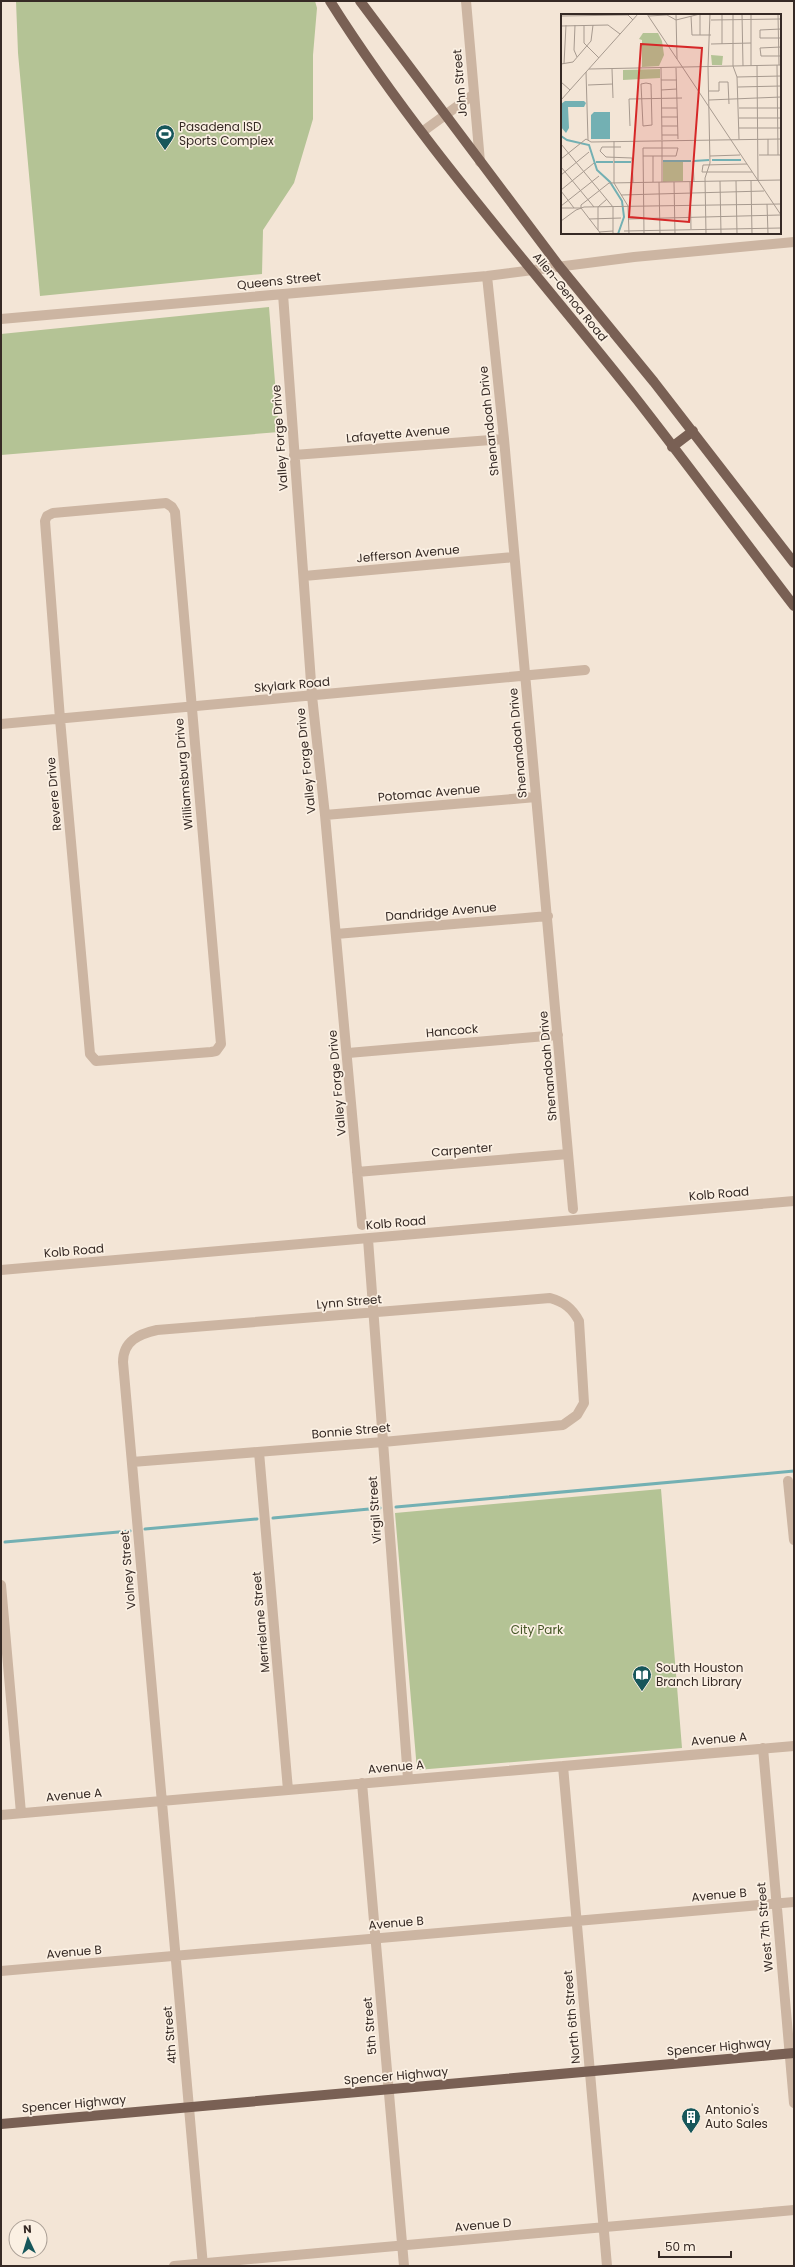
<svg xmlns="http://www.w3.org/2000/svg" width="795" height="2267" viewBox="0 0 795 2267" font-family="Poppins,sans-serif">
<rect width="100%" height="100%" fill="#f3e5d6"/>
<path fill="#b4c395" d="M16 1H315L317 8 313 55V119L294 183 263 230 262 274 40 296 18 53Z
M269 307 279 432 1 455V334Z
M661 1489 682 1748 417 1770 395 1513Z"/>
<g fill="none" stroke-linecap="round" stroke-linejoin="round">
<path stroke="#73b0b3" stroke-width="3" d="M396 1507 794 1471
M273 1518 380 1508
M145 1529 257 1519
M5 1542 130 1531"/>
<path stroke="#ccb5a2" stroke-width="10" d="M466 1 480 162
M422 132 474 94
M487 276 504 439 573 1209
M283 294 312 696 325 815 362 1225
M1 319 487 276 634 257 794 242
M294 455 504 439
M166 503 172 507 175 512 221 1044 216 1051 211 1052 96 1061 90 1054 60 719 45 521 47 516 53 513Z
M304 576 514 557
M1 724 585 670
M325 815 536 797
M336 934 548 916
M348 1053 558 1035
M357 1172 568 1154
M368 1239 408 1779
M1 1270 794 1201
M259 1452 288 1790
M132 1462 383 1442 563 1425 577 1415 584 1403 579 1321C572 1308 564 1302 550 1298L157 1330C139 1334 123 1341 123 1362L203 2266
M788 1481 794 1540
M1 1585 21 1813
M763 1748 794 2103
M563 1766 607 2266
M362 1783 404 2266
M1 1815 794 1746
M1 1971 794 1902
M174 2266 794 2210"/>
<path stroke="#796054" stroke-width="10" d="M330 1C420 144 534 269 638 401 691 469 742 538 794 606
M360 1 559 266 654 382 794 563
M672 447 693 431
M1 2124 794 2053"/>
</g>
<defs>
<symbol id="stadium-pin" viewBox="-11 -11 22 30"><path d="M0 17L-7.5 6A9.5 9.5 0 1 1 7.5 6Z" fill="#17575b" stroke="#fbf0e3"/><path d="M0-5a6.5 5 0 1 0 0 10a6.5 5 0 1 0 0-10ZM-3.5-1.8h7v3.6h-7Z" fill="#fff"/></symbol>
<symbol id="library-pin" viewBox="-11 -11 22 30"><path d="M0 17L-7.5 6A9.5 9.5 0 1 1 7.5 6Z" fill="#17575b" stroke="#fbf0e3"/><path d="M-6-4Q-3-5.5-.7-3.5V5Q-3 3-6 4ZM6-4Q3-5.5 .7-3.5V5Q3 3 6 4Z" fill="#fff"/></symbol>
<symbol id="building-pin" viewBox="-11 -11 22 30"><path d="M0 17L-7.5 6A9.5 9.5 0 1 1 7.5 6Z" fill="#17575b" stroke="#fbf0e3"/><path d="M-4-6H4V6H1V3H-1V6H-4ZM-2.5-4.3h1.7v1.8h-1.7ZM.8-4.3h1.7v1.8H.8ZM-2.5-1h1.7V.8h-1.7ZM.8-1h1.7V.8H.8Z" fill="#fff"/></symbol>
</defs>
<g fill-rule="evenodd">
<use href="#stadium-pin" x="154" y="123" width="22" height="30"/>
<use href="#library-pin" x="631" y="1664" width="22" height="30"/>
<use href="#building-pin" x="680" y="2106" width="22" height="30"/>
</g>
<g text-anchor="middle" stroke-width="3.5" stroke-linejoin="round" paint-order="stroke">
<g font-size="12" fill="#362a25" stroke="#fbf0e3">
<text transform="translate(460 83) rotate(-95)" y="4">John Street</text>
<text transform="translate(279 281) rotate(-6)" y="4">Queens Street</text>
<text transform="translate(570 297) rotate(51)" y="4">Allen-Genoa Road</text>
<text transform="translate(489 421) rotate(-96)" y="4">Shenandoah Drive</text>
<text transform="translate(398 434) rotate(-5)" y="4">Lafayette Avenue</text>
<text transform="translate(280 438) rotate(-94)" y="4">Valley Forge Drive</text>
<text transform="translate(408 554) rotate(-5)" y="4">Jefferson Avenue</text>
<text transform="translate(292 685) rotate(-5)" y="4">Skylark Road</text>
<text transform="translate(518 743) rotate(-95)" y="4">Shenandoah Drive</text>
<text transform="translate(306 761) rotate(-96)" y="4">Valley Forge Drive</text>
<text transform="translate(184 774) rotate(-95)" y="4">Williamsburg Drive</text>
<text transform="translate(429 793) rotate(-5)" y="4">Potomac Avenue</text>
<text transform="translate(54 794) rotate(-95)" y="4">Revere Drive</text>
<text transform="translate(441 912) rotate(-5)" y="4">Dandridge Avenue</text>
<text transform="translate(452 1031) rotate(-5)" y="4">Hancock</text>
<text transform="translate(548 1066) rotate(-95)" y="4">Shenandoah Drive</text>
<text transform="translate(337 1083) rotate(-95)" y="4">Valley Forge Drive</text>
<text transform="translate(462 1150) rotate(-5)" y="4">Carpenter</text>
<text transform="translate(719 1194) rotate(-5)" y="4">Kolb Road</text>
<text transform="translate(396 1223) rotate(-5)" y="4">Kolb Road</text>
<text transform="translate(74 1251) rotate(-5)" y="4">Kolb Road</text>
<text transform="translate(349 1302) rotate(-5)" y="4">Lynn Street</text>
<text transform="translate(351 1431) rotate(-5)" y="4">Bonnie Street</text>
<text transform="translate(375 1510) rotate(-94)" y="4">Virgil Street</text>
<text transform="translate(128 1570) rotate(-95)" y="4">Volney Street</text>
<text transform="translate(261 1622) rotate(-95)" y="4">Merrielane Street</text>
<text transform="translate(719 1739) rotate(-5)" y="4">Avenue A</text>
<text transform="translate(396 1767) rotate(-5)" y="4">Avenue A</text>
<text transform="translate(74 1795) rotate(-5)" y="4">Avenue A</text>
<text transform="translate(719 1895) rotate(-5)" y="4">Avenue B</text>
<text transform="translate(396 1923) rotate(-5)" y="4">Avenue B</text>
<text transform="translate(765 1927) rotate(-95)" y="4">West 7th Street</text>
<text transform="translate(74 1952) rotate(-5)" y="4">Avenue B</text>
<text transform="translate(572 2017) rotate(-95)" y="4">North 6th Street</text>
<text transform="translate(370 2026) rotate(-95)" y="4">5th Street</text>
<text transform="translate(170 2035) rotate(-95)" y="4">4th Street</text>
<text transform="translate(719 2047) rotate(-5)" y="4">Spencer Highway</text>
<text transform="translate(396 2076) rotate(-5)" y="4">Spencer Highway</text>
<text transform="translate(74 2104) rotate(-5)" y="4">Spencer Highway</text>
<text transform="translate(483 2225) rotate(-5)" y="4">Avenue D</text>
</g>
<g font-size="12" fill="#362a25" stroke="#fbf0e3" text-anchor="start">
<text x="179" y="131">Pasadena ISD<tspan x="179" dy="14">Sports Complex</tspan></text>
<text x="656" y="1672">South Houston<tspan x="656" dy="14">Branch Library</tspan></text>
<text x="705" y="2114">Antonio's<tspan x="705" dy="14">Auto Sales</tspan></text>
</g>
<g font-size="12" fill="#455626" stroke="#fbf0e3">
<text x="537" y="1634">City Park</text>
</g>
</g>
<g transform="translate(561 14)">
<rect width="220" height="220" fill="#f3e5d6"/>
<path d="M82 19H97L101 27 103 41 98 52 81 53V26L78 25ZM150 41 162 42 161 51H151ZM99 55V64L62 66V56ZM122 147V167L102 168V148Z" fill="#b4c395"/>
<path d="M4 87H23L25 89 23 93H7L8 114 5 119 0 113V90ZM33 98H49V125H30V101Z" fill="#73b0b3"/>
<path fill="none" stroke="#73b0b3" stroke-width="2" d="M0 122 6 126 28 131 36 156 49 168 61 187 63 203 57 220M151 146H180M102 147H130M133 147 148 146M35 148H52M53 148H70"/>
<path fill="none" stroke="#a79a8f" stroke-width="1" d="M86 0 220 201M115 0 116 45M139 0V21M161 0V30M172 0V52L176 63 178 125M181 0 182 52M190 0V52M217 0 218 51M0 2 67 1 72 6M87 2 106 1 115 6 139 0M130 2 131 21H150M150 6 220 5M14 11 13 36 16 43M23 11V29L38 44M0 12 47 11 59 20M220 15 199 16V24H220M150 30 190 29M220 33 199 34 200 42H220M0 50 12 48 30 27 32 11M3 50 5 11M216 51 217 141M196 52 197 167M100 54 101 126M115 54 117 125M28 55 220 51M51 55 52 84M25 58 27 126M176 63 220 62M100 66H116M0 68 9 76M85 69 90 70 91 111 82 112 80 70ZM27 71 52 70M177 73 220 72M100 76 116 75M148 77H158V68H167L168 90M0 86 77 0M148 86 220 83M100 94H116M178 94H220M100 103H117M178 104H220M69 112 68 85 121 84M101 112H117M178 114H220M101 121H117M207 125V141M53 127V169L67 192 68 220M101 127V168M0 130 52 193V220M60 133H41L39 137 45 143 71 144 72 169M198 141H220M82 142H115L117 134H82V135L83 220M92 142V168M149 142 179 141M0 145 25 125 30 128 220 125M132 147 133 168M186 150 142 151 141 158H191M0 153 33 193M0 161 28 138M159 167 160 220M175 167 176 220M190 167 191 220M98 168 99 220M113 168 114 220M129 168 130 215M0 176 33 149M0 177 13 194M60 181 203 177M206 190 207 220M0 192 38 162M0 194H20M20 194V191L48 169 220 166M20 194 40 220M28 205 60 204M67 205 219 201M0 207 15 196 23 193 220 190M37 216V193L46 185M63 217 220 214M38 218 52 217M145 220 144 164 149 149 147 53 149 0"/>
<path fill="#d62828" fill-opacity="0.15" stroke="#d62828" stroke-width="2" d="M80 30 141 34 128 208 68 203Z"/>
<rect width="220" height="220" fill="none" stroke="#362a25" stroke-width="2"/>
</g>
<rect width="795" height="2267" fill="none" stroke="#362a25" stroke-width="4"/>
<g transform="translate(28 2239) rotate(356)"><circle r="19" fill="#fbf0e3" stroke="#aca197"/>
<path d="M0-3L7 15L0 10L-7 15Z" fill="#17575b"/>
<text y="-6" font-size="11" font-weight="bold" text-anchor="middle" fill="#362a25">N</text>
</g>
<path d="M659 2251v6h72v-6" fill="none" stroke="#362a25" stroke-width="2"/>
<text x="665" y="2251" font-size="12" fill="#362a25" stroke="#fbf0e3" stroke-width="3" paint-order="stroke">50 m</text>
</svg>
